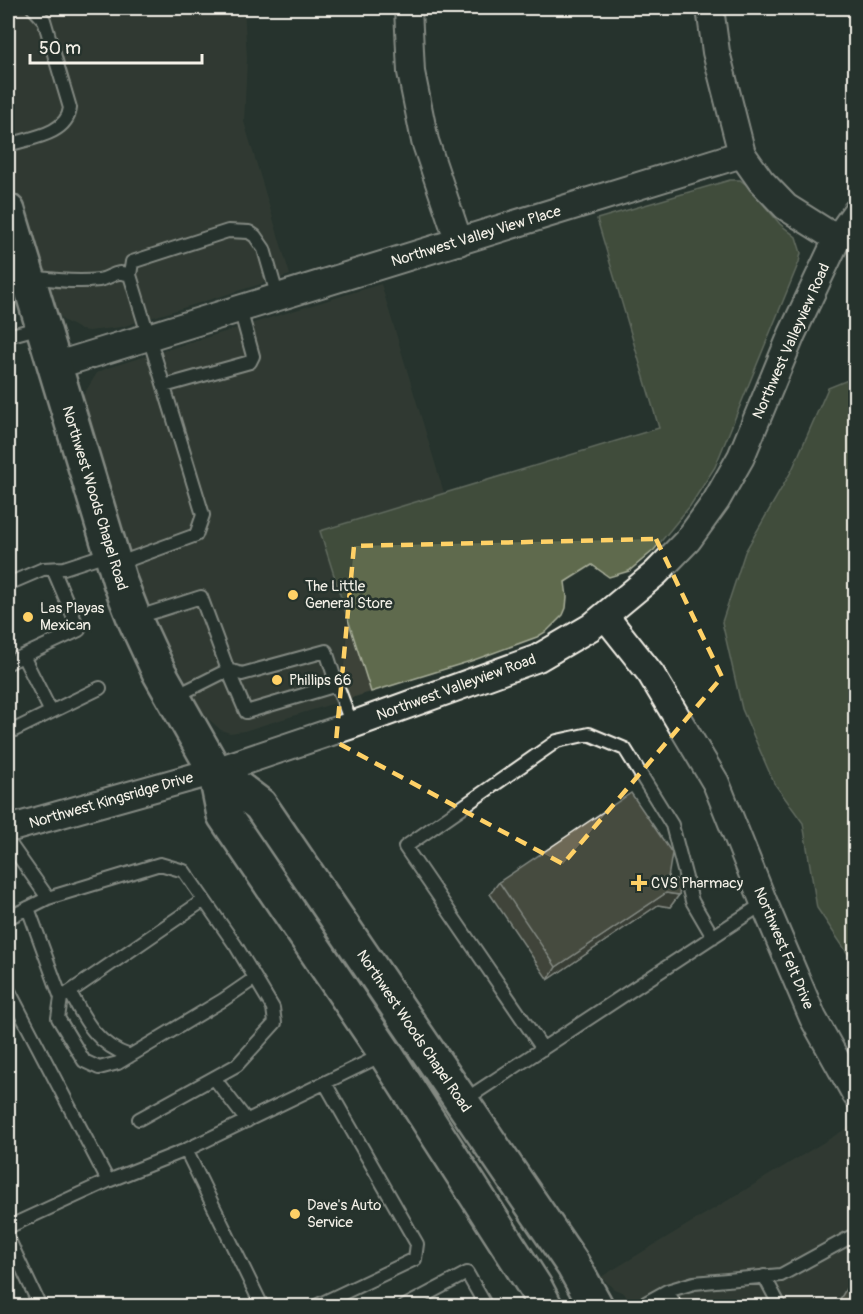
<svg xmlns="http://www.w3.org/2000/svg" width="863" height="1314" viewBox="0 0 863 1314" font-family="Pangolin,sans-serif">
<rect width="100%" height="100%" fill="#26332d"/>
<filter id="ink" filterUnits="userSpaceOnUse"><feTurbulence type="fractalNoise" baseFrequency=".0167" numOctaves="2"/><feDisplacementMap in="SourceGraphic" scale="12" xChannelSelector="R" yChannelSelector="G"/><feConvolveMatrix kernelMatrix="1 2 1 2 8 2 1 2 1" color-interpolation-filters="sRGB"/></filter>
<g filter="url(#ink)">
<path fill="#3c4339" d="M8 8H244L247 58 244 122 290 275 121 327 89 331 81 330 63 320 54 308 18 226 8 188Z
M381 284 444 493 321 531 371 692 244 731 230 733 221 730 204 715 166 642 139 582 120 533 83 402 84 394 97 373 107 368Z
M854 1124 855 1126V1306H632L624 1293 614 1289 601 1277Z"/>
<path fill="#5e6b4d" stroke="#a9ae9a" stroke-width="1.5" d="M730 180H740L748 186 780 224 796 237 801 253 799 262 715 467 690 506 654 550 629 571 609 577 592 565 565 582 567 597 566 608 563 615 547 631 537 637 474 660 371 692 320 531 659 428 597 219Z
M855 377V957L848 954 817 908 803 823 774 783 742 709 722 622 745 552 792 470 828 388Z"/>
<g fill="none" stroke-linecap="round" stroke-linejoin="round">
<defs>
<path id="service" d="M8 145C29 138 67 135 70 108L44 20 33 8
M32 277C53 280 77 283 99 280 113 278 114 269 130 275
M8 336 41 327
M164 386 250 362 253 356 240 309
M117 564 196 535 203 515 130 275 132 262 228 231 249 232 255 236 264 249 278 298
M8 584 43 569 64 568 110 553
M135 618 201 597 228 670 242 674 326 651 337 685
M23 656 51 712
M8 663 79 630 53 569
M176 696 228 670 246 712 337 685 352 725
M8 733 100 688
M8 841 48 898 160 864 184 871 236 946 273 1008 275 1023 237 1065 139 1119
M28 908 61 998 58 1018 84 1061 99 1068 118 1063 223 1000 255 978
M8 918 48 898
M8 989 108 1181
M70 992C85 1021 97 1045 130 1056
M61 998 204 900
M543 1049 405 847 557 741 589 734 625 749 672 825 692 901 713 937
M214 1078 247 1121
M463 1101 764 903
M186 1150 262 1306
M8 1227 108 1181 186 1150 384 1054
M8 1238 40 1306
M764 1276 780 1306
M667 1291 676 1306
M316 1306 415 1259 417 1244 325 1083
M405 1306 467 1273 486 1306
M640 1306 667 1291 694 1283 781 1275 856 1234"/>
<path id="minor" d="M408 8 411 72 425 141 459 242
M710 8 716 52 742 154 761 181 786 207 837 239
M54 366 742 154
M605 616 651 674 716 783 764 903 813 1018 856 1095
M8 829 215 771 352 725 538 658 591 627 656 573 688 540 716 501 741 457 792 334 837 239 856 212"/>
<path id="secondary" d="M8 211 120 582 134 618 159 672 215 771 224 815 385 1053 535 1287 545 1306
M215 771 260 805 573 1265 596 1306"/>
</defs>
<use href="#service" stroke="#f4f1e8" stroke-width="16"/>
<use href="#minor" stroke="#f4f1e8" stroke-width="30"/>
<use href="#secondary" stroke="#f4f1e8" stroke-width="38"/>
<use href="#service" stroke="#26332d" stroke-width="12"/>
<use href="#minor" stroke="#26332d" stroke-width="26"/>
<use href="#secondary" stroke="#26332d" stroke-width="33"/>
</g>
<path fill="#5f5a4a" stroke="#f4f1e8" stroke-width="1.5" d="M668 878 679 895 670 907 658 905 548 980 490 894 499 882Z
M855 1274V1306H844L840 1299 846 1289 848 1288 851 1280Z"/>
<path fill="#4d4a3c" stroke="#f4f1e8" stroke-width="1.5" d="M666 893 679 895 670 907 658 905 548 980 556 967Z"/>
<path fill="#6e6956" stroke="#f4f1e8" stroke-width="1.5" d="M631 793 672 853 668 878 681 880 679 895 666 893 556 967 499 882Z
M855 1277V1306H852L849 1301 852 1299 846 1289 853 1286Z"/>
</g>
<path d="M0 0H863V1314H0ZM656 539 722 677 563 864 336 742 354 546Z" fill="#26332d" fill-opacity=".55" fill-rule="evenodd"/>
<path fill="none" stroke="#ffd166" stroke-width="4.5" stroke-dasharray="12 8" stroke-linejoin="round" d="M656 539 722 677 563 864 336 742 354 546Z"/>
<g fill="#ffd166" stroke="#26332d" stroke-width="2">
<circle cx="293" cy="595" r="6"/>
<circle cx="28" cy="617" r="6"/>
<circle cx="277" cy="680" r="6"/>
<path d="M636 874h6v6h6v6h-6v6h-6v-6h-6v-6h6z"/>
<circle cx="295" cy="1214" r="6"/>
</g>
<g text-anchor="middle" stroke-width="5" stroke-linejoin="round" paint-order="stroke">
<g font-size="15" fill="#f4f1e8" stroke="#26332d">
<text transform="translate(476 236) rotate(-17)" y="5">Northwest Valley View Place</text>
<text transform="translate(791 341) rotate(-66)" y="5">Northwest Valleyview Road</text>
<text transform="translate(95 498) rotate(73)" y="5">Northwest Woods Chapel Road</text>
<text transform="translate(456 687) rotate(-20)" y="5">Northwest Valleyview Road</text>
<text transform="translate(111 800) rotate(-16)" y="5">Northwest Kingsridge Drive</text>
<text transform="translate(784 948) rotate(67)" y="5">Northwest Felt Drive</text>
<text transform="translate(414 1031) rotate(56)" y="5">Northwest Woods Chapel Road</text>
</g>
<g font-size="15" fill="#f4f1e8" stroke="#26332d" text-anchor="start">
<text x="305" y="591">The Little<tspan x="305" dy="17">General Store</tspan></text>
<text x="40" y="613">Las Playas<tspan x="40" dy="17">Mexican</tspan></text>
<text x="289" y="685">Phillips 66</text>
<text x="651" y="888">CVS Pharmacy</text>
<text x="307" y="1210">Dave's Auto<tspan x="307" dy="17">Service</tspan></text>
</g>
</g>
<rect width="863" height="1314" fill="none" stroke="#26332d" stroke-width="30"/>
<rect x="15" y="15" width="833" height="1284" fill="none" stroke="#f4f1e8" stroke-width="2" filter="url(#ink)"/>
<path d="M30 54v9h172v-9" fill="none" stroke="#f4f1e8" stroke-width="3"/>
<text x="39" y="54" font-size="18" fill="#f4f1e8" stroke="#26332d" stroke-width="4.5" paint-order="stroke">50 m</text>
</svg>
